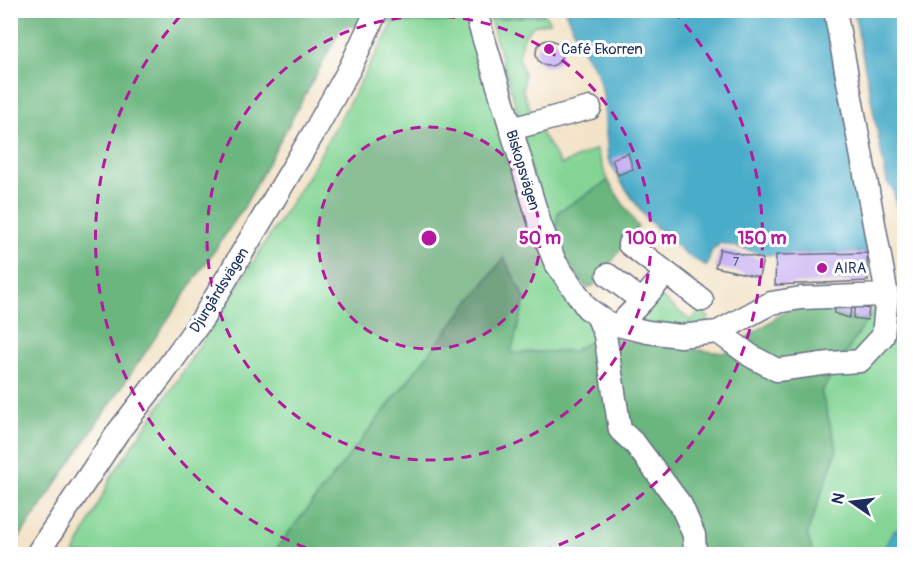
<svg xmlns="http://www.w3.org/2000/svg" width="915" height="565" viewBox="0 0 915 565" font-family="Pangolin,sans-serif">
<rect width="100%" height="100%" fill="#fff"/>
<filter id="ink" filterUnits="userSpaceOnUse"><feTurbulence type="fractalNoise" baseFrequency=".0167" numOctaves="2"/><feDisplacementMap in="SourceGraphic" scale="12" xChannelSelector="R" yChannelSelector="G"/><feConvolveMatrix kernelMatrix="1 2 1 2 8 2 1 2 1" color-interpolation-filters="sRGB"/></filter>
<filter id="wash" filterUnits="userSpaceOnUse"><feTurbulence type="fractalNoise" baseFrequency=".008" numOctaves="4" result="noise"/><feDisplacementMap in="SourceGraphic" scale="24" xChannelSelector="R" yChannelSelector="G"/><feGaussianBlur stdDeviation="1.35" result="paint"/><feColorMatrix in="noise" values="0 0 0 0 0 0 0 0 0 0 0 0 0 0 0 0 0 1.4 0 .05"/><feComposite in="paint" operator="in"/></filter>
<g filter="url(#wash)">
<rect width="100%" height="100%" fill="#f3e3c8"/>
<path fill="#84d595" stroke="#50827a" stroke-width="1.5" d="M545 15 550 22 533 26 522 39 519 58 524 74 523 92 535 119 519 118 490 19Z
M468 21 518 181 602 334 574 351 510 353 525 299 504 259 272 554H74L113 474 177 381 308 176 394 22Z
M540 131 561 165 596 149 608 181 558 212 554 242 520 136Z
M656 293 691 321 701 309 709 318 705 326 637 323Z
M898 301 904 305V528L885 546 882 554H813L807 534 837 449 821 392 876 305Z"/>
<path fill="#6bb67e" stroke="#43726e" stroke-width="1.5" d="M11 11H544L545 15 468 21 394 22 342 27 244 207 11 550Z
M608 181 638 227 593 286 586 288 554 242 558 212Z
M504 258 525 299 511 353 574 351 602 334 622 341 724 353 786 311 818 304 834 313 867 320 821 392 837 449 807 534 813 554H272Z"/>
<path fill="#48acc8" stroke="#326e93" stroke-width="1.5" d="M565 11H825L871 252 767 255 721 243 712 250 707 266 688 256 646 218 619 179 608 158 603 94 596 70 586 56Z
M854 11H904V267L901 254 904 236 893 189 887 182Z
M904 528V554H882L885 546 894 531Z"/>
<g id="blocks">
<path fill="#bfa6f0" d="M536 53a13 13 0 1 1 26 0a13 13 0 1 1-26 0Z
M628 153 633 169 618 175 612 159Z
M720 249 763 259 759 277 715 267Z
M867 253 868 281 775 285 776 255Z
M837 300 853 304 849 318 834 313Z
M855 306 869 309 867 320 853 318Z"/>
</g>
</g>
<g filter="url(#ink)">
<use href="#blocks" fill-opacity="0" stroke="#676e83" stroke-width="1.5"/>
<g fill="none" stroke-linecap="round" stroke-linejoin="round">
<defs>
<path id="minor" d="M475 10 540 224 555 262 587 308 608 323 648 332 680 336 718 332 771 303 801 298 887 295
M511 129 590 108
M629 244 702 300
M608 275 642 301
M597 315 605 335 620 430 636 445 681 505 694 535 695 554
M619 325 642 301 666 273
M718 332 751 356 777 370 830 363 860 361 883 336 887 295 835 10
M37 554 118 432 160 378 203 318 313 134 350 68 377 10"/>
</defs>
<use href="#minor" stroke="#676e83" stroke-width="25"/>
<use href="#minor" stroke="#fff" stroke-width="22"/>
</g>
</g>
<circle cx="429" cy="238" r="111" fill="#b5179e" fill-opacity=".12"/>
<g fill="none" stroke="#b5179e" stroke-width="3" stroke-dasharray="10 8">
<circle cx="429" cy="238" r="111"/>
<circle cx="429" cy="238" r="222"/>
<path d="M323 554A333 333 0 0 1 185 11M673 11A333 333 0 0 1 535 554"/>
</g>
<g fill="#b5179e" stroke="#fff" stroke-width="2">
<circle cx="549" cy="49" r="6"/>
<circle cx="822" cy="268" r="6"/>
</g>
<g text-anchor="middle" stroke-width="6" stroke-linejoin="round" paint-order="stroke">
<g font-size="12" fill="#444d82">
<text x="736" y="266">7</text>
</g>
<g font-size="15" fill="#1b2f5e" stroke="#fff" text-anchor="start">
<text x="561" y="54">Café Ekorren</text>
<text x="834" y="273">AIRA</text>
</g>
<g font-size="15" fill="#1b2f5e" stroke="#fff">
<text transform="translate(523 170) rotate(73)" y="5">Biskopsvägen</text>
<text transform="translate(219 290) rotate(-58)" y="5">Djurgårdsvägen</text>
</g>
</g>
<circle cx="429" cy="238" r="9" fill="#b5179e" stroke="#fff" stroke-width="3"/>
<g font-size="18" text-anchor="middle" font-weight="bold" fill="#b5179e" stroke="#fff" stroke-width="6" stroke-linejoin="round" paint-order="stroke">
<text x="540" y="244">50 m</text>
<text x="651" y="244">100 m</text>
<text x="762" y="244">150 m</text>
</g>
<rect width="915" height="565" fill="none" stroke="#fff" stroke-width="36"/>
<g transform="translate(852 502) rotate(284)" stroke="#ffffff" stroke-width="4.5" paint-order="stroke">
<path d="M0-4.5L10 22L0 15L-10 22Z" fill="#1b2f5e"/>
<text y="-9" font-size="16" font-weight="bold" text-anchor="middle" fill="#1b2f5e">N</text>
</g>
</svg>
